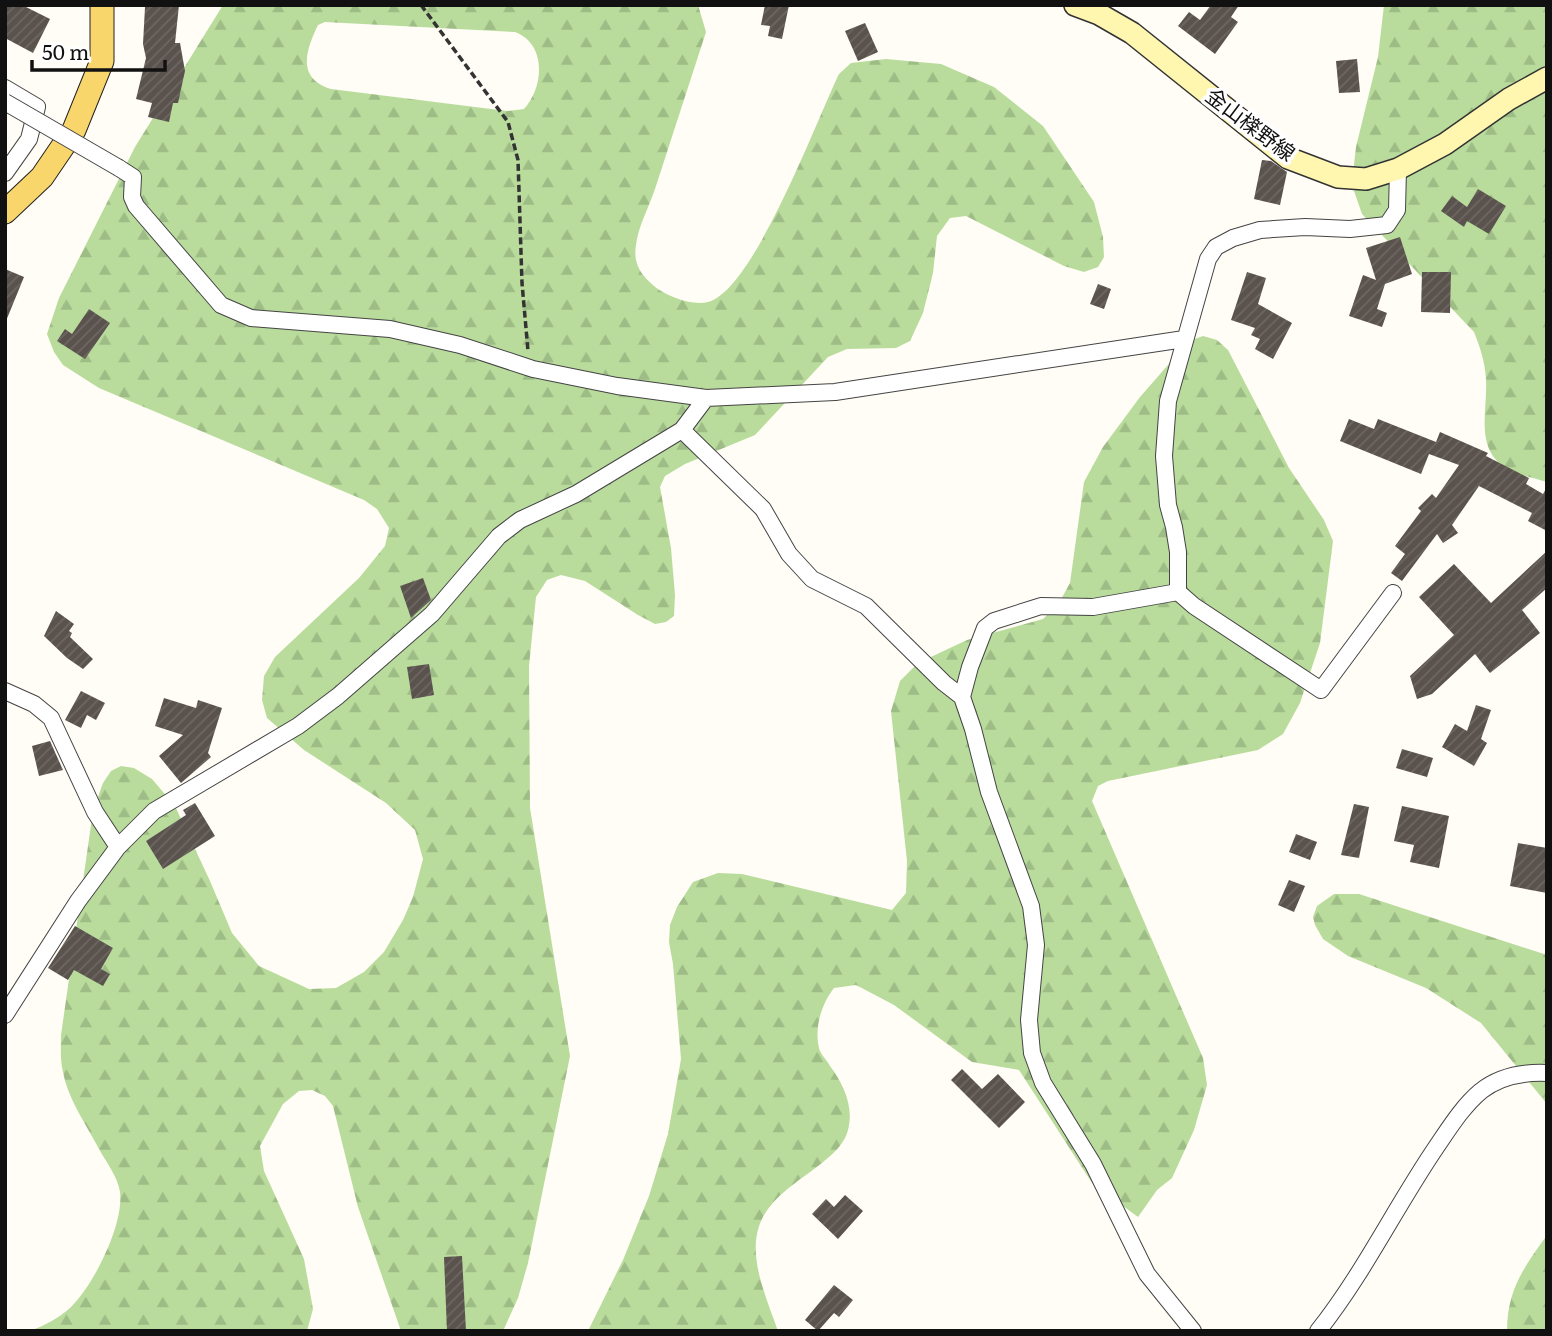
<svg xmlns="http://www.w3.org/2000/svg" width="1552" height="1336" viewBox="0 0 1552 1336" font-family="Literata,'Noto Sans JP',serif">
<defs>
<pattern id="forest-firs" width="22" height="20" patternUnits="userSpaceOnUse" patternTransform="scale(1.75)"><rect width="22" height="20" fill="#b9dc9c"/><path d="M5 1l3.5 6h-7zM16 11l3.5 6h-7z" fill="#9ebc85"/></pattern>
<pattern id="building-hatch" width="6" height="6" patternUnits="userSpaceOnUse" patternTransform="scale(1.75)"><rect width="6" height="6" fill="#5a524d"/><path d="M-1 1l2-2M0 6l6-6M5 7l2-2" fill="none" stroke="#6d6662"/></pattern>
</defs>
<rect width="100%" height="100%" fill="#fffdf5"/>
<path fill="url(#forest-firs)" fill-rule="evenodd" d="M223 5H698L706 32C689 84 672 137 655 189 649 207 638 227 636 245 633 263 640 274 654 286 666 296 691 306 708 302 754 290 817 119 839 74L851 63 886 59 941 64 994 87 1043 126 1094 202 1103 237 1104 257 1098 267 1084 272 1064 266 966 216 950 218 937 236 933 273 923 313 910 341 896 348 847 349 828 357 755 435 685 464 665 476 660 487 671 548 675 595 674 616 666 622 655 624 638 615 585 581 561 575 547 580 536 597 529 666 530 808 570 1056 528 1263 518 1298 503 1331H401L358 1207 333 1106 325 1096 312 1090 299 1091 283 1104 260 1146 264 1171 304 1259 313 1309 307 1331H30C45 1325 58 1319 71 1307 94 1284 124 1225 120 1192 118 1177 106 1162 99 1149 86 1124 68 1099 63 1072 60 1060 61 1047 61 1035L93 811 103 783 111 771 121 766 134 768 152 779 175 806 210 881 232 933 259 966 309 989 336 988 364 972 384 952 403 920 413 897 423 859 415 830 386 803 304 750 267 718 262 700 264 676 275 657 359 578 385 546 389 528 377 509 364 500 99 388 63 365 54 352 47 334 59 298 135 147ZM325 22 515 32C547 44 544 87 524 109L507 111 331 89C297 78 305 52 318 25Z
M1384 5H1547V482C1534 478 1518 475 1506 468 1474 449 1488 409 1486 379 1485 362 1480 347 1474 332L1362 214 1354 191 1353 173 1356 147 1378 57Z
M1203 336 1217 340 1228 350 1289 468 1324 520 1333 541 1320 643 1300 703 1283 734 1258 750 1108 781 1098 786 1092 801 1203 1058 1207 1085 1194 1130 1172 1178 1157 1190 1138 1217 1092 1183 1019 1070 972 1062 894 1005 856 985 834 988C822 1003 814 1027 819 1048 820 1054 827 1060 830 1066 842 1082 853 1104 849 1125 847 1142 834 1153 822 1163 803 1178 779 1192 766 1212 742 1247 766 1296 778 1331H588L623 1260 649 1196 668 1134 681 1059 673 964 669 942 670 925 677 907 693 882 718 873 742 874 892 910 906 893 907 861 891 711 900 681 918 663 967 640 1043 619 1059 603 1070 583 1084 482 1103 447 1140 397 1189 341Z
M1334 894H1359L1547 955V1104L1481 1023 1426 988 1348 956 1323 939 1315 925 1313 917 1317 906Z
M1547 1235V1331H1507C1507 1290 1524 1267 1547 1235Z"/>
<path fill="url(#building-hatch)" d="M5 5H22L50 19 33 53 5 38Z
M154 5H179L175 43H180L185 71 178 103H173L169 122 148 117 152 103 136 99 146 58 143 44 145 7Z
M765 5H789L782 39 768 36 770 26 761 25Z
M1211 5H1239L1231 17 1238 22 1215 54 1178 26 1189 12 1200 20Z
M865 23 878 52 858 61 845 31Z
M1357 59 1360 92 1339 93 1336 61Z
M1262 160 1271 161 1287 172 1280 205 1254 199Z
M1478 189 1506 206 1489 234 1467 221 1464 227 1441 211 1452 196 1467 207Z
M1400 237 1412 274 1385 284 1377 309 1387 313 1382 327 1349 316 1363 275 1376 280 1366 248Z
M5 269 24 277 6 321H5Z
M1247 272 1266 278 1258 304 1292 323 1273 359 1255 349 1260 339 1251 335 1255 328 1231 320Z
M1422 272H1451L1450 313 1421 312Z
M1098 284 1111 289 1104 309 1090 304Z
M89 309 110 323 85 359 57 341 65 329 72 334Z
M1349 419 1374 429 1378 419 1436 442 1440 432 1488 453 1486 456 1529 478 1526 484 1543 494 1547 487V531L1528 521 1532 513 1479 486 1452 525 1458 533 1443 543 1437 534 1402 581 1391 573 1405 554 1395 546 1421 511 1418 508 1432 494 1436 498 1459 465 1429 454 1421 474 1340 441Z
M1547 551V588L1522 610 1540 633 1490 673 1475 654 1432 694 1417 699 1410 676 1454 635 1419 597 1454 564 1491 603Z
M423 578 431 600 411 618 400 586Z
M56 611 74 624 69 631 72 633 70 637 93 659 83 669 67 658 44 636Z
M429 664 434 695 412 699 407 667Z
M81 691 105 703 96 720 87 715 81 728 65 720Z
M164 698 196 708 198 700 222 708 208 753 211 757 181 783 159 756 183 735 155 726Z
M1476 705 1491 710 1481 739 1487 743 1474 766 1442 747 1455 724 1467 731Z
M50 741 63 770 39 776 32 746Z
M1402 749 1433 758 1427 777 1396 768Z
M195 803 215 836 163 869 146 841 186 815 183 810Z
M1354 804 1369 807 1359 858 1341 855Z
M1402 806 1449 816 1439 868 1410 862 1414 845 1394 841Z
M1296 834 1317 842 1310 860 1289 852Z
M1518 843 1547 848V893L1510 886Z
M1289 880 1305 886 1294 912 1278 905Z
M75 926 113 948 101 969 110 974 103 986 74 970 68 980 48 968Z
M962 1069 982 1089 998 1074 1025 1102 999 1128 951 1080Z
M845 1195 863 1211 838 1239 812 1214 826 1199 834 1207Z
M462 1256 466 1331H447L444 1257Z
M834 1285 853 1300 839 1317 834 1313 818 1331 805 1320Z"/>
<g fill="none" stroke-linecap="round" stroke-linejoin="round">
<defs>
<path id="minor" d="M5 88 37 107 29 139 5 173
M119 168 133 177 132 197 136 206 221 305 251 318 390 329 460 345 533 369 617 386 706 398 835 392 1184 339
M682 430 763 509 789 554 812 579 866 606 944 683 962 697 973 729 989 792 1031 906 1036 945 1029 1020 1032 1053 1043 1083 1093 1164 1147 1274 1193 1331
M1393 593 1321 690 1194 606 1178 592V552L1174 527 1168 505 1164 456 1168 401 1208 259 1216 247 1233 238 1260 230 1305 227 1350 229 1387 225 1397 210 1398 169
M5 691 34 704 51 718 95 812 118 847
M962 697 970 667 985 628 994 621 1041 606 1093 607 1178 592
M5 1015 78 901 118 847 154 811 298 726 338 696 432 614 499 536 520 520 576 494 682 430 706 398
M1318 1331C1364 1273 1396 1206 1437 1146 1450 1127 1463 1106 1481 1091 1500 1076 1524 1072 1547 1073"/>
<path id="secondary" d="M1075 5 1099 14 1132 33 1288 158 1338 177 1366 179 1398 169 1445 144 1509 99 1547 78"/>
<path id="primary" d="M5 212 42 177 74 130 102 61V5"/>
</defs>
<use href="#minor" stroke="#444" stroke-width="18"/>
<use href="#secondary" stroke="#333" stroke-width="24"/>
<use href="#primary" stroke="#222" stroke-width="25"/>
<path stroke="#333" stroke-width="3.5" stroke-dasharray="7 3.5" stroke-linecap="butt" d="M421 5 508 122 518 160 522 283 528 351"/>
<use href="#minor" stroke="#fff" stroke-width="16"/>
<use href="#secondary" stroke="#fff6b0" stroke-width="21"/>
<use href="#primary" stroke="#f9d66b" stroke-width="23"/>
<defs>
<path id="minor-bridge" d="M5 102 119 168"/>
</defs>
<use href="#minor-bridge" stroke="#444" stroke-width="18" stroke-linecap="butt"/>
<use href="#minor-bridge" stroke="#fff" stroke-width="16"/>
</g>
<g text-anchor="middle" stroke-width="7" stroke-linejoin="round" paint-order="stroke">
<g font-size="21" fill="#111" stroke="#fff">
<text transform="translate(1250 125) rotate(37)" y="7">金山檪野線</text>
</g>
</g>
<rect width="1552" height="1336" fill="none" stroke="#111111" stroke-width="14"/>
<path d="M32 60v10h133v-10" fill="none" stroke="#111111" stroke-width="3.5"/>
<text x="42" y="60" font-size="21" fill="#111111" stroke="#ffffff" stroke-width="5" paint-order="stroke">50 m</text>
</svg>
